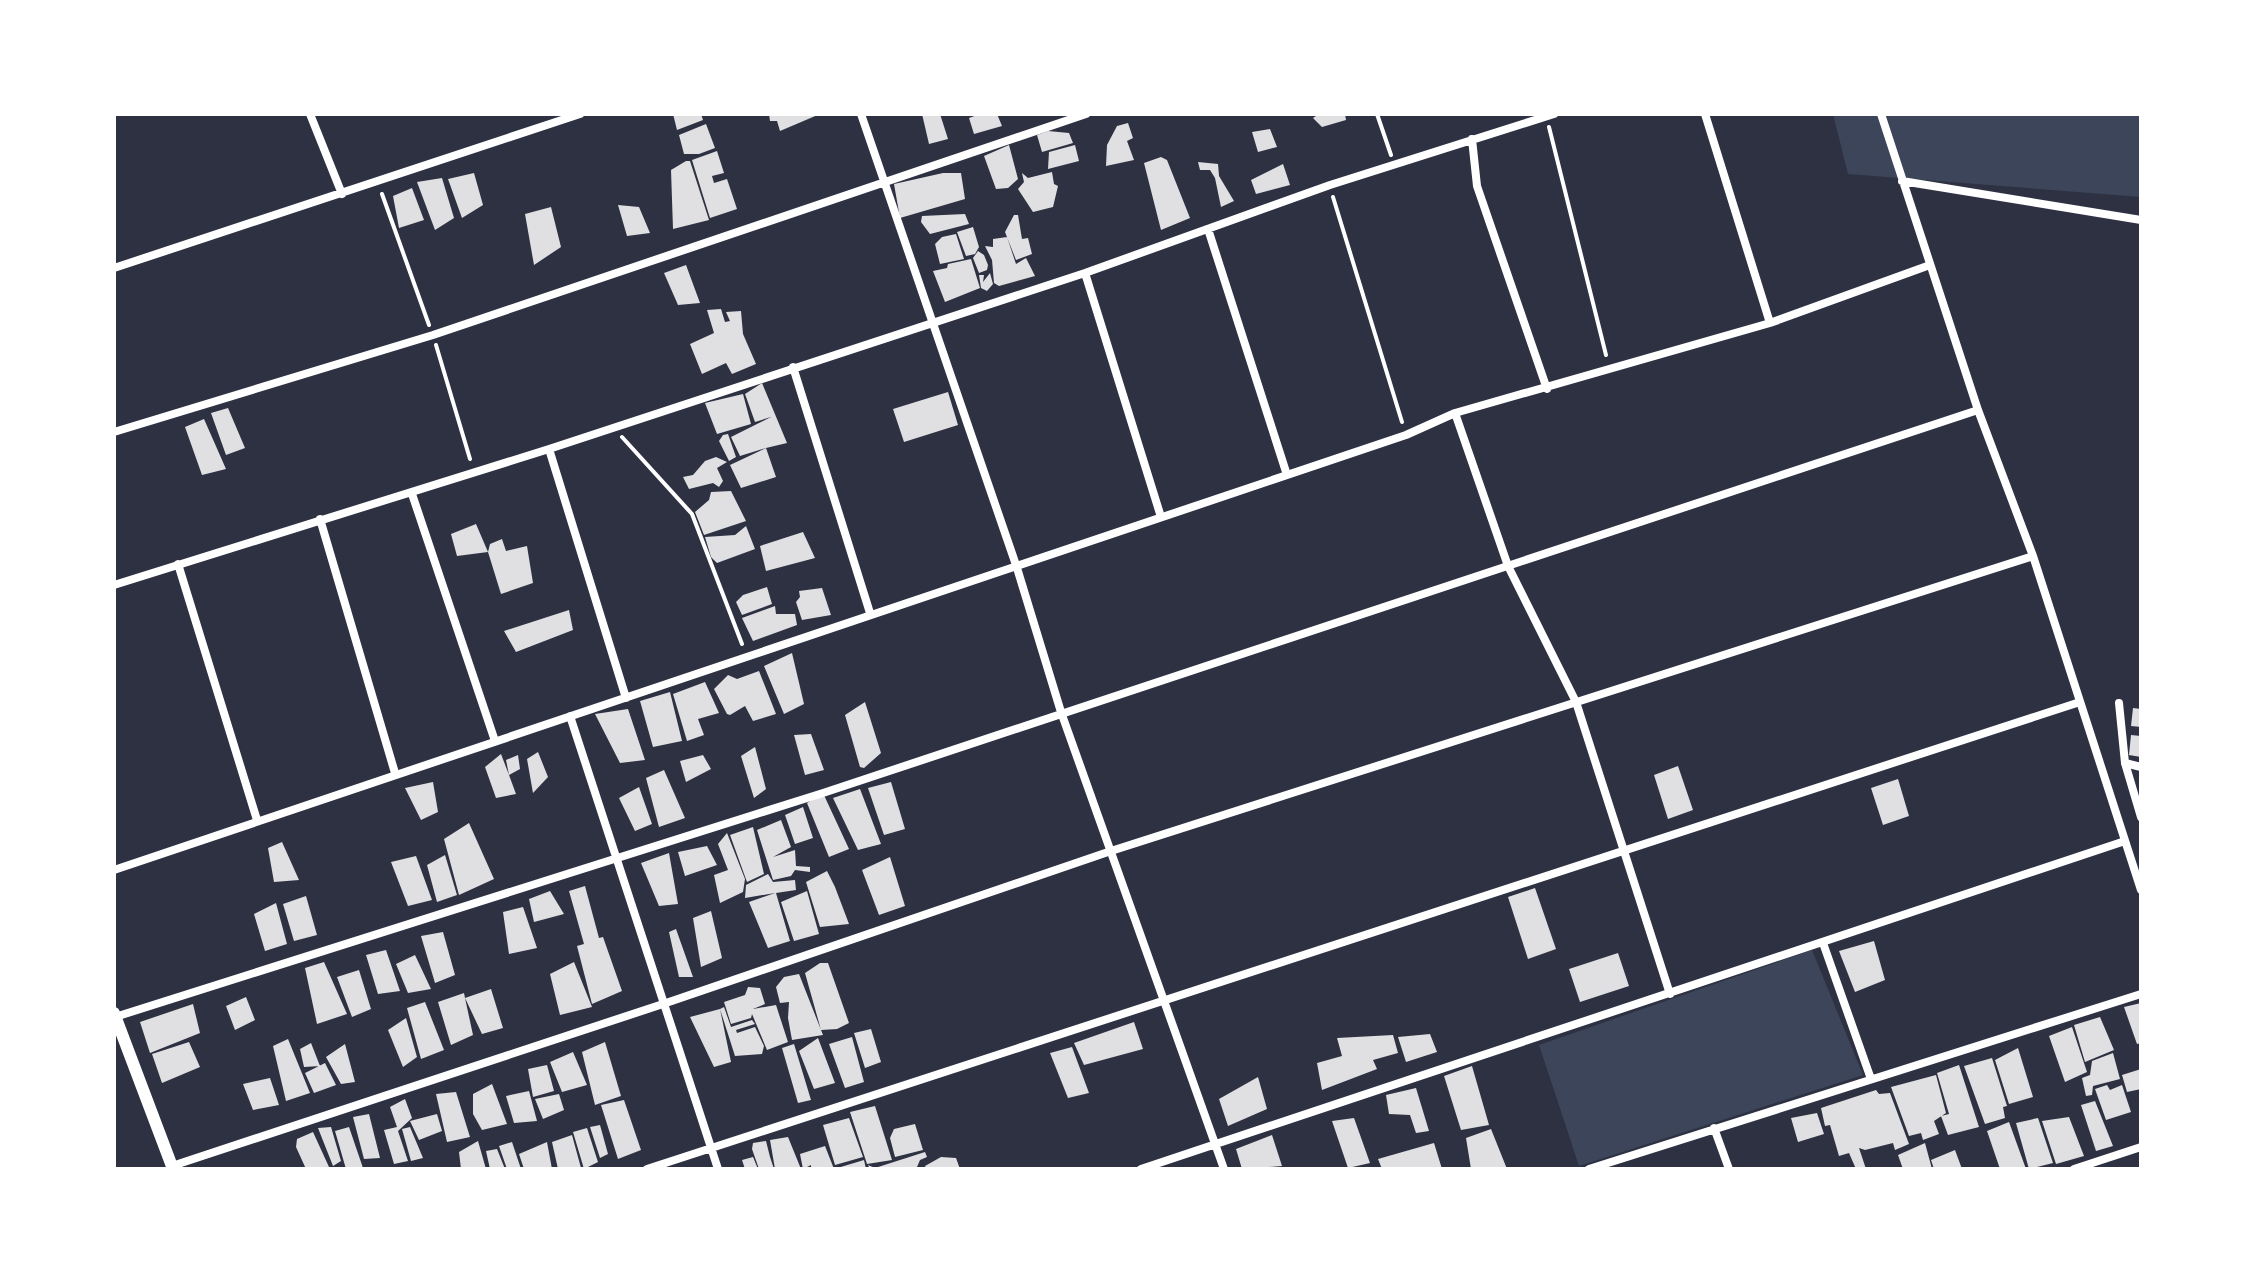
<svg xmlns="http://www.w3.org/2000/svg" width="2255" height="1283" viewBox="0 0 2255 1283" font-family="Cabin,sans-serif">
<rect width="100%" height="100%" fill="#2d3142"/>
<path fill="#3c4559" d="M1833 114H2141V197L1848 174Z
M1812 950 1863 1075 1579 1166 1539 1045Z"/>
<path fill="#e0e0e3" d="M673 114H701L703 120 677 130Z
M769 114H820L780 131 777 121H770Z
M922 114H940L948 139 929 144Z
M980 114H997L1002 126 974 134 969 118Z
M1319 114H1345L1346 120 1322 127 1313 118Z
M1128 123 1133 138 1127 141 1134 160 1106 166 1107 145 1117 126Z
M706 124 715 148 699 154H684L679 135Z
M1270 129 1277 147 1258 152 1252 132Z
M1048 131 1069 133 1073 143 1042 152 1037 135Z
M1009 145 1018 179 1008 188 996 189 984 156Z
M1075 145 1079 161 1048 169 1049 152Z
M717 151 724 173 712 176 714 183 727 179 737 209 710 218 692 160Z
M1161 157 1167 160 1190 218 1161 230 1144 163Z
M686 161H690L709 220 673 229 671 170Z
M1198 162 1218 164 1219 176 1234 201 1221 207 1215 178 1210 170H1200Z
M1283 164 1290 185 1256 194 1251 180Z
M1052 172 1054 184 1058 186 1053 207 1033 212 1018 189 1024 182 1022 173 1028 178Z
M474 173 483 205 462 218 448 179Z
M943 173H961L965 199 900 218 894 184Z
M442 178 454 218 435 230 417 182Z
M412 188 424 220 399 228 393 196Z
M618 205 639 207 650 233 627 236Z
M551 207 561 247 534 265 525 214Z
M965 214 969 224 930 234 921 222 922 216Z
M1014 215H1018L1022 239 1028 238 1032 254 1016 260 1005 232Z
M973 227 979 247 975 254 966 256 957 232Z
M956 234 964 259 940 264 935 244 942 237Z
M1007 237 1016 264 1026 258 1035 276 999 286 994 283 992 260 985 246 993 247V239Z
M978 251 984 255 988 265 987 270 979 273 973 258Z
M971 259 980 288 945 302 933 271 947 268 948 264Z
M686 265 700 303 678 305 664 273Z
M990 273 993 284 987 291 981 288 979 275H984L983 282Z
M721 309 725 322 730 321 726 312 741 311 743 334 756 364 732 374 726 363 702 374 690 344 714 333 707 310Z
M762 383 787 443 766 448 776 477 741 488 730 465 766 448 740 456 731 437 771 417 755 422 745 394Z
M948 392 958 425 904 442 893 409Z
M743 394 751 424 717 434 705 403Z
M228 408 245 448 226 455 211 413Z
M204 419 226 469 202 475 185 427Z
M728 434 736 457 729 461 719 441 723 435Z
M716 457 727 462 717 468 723 481 719 487 713 483 689 489 683 477 693 475 705 461Z
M731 491 746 521 704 535 695 512 709 500 711 492Z
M476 524 488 552 490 544 502 539 506 551 527 546 533 583 501 594 488 552 457 556 451 534Z
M746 526 755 549 717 563 711 557 705 537 735 535Z
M803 532 815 558 766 571 760 546Z
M767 587 772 604 742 615 736 602 743 595Z
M822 588 831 615 802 620 796 602 800 597 799 591Z
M775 606 776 614H795L797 625 753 641 742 618Z
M569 610 573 630 516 652 504 631Z
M792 653 804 704 784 714 764 666Z
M759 671 776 714 753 721 745 706 730 715 727 714 714 689 728 675 737 679Z
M705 682 719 713 698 719 704 735 687 741 673 694Z
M670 692 682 741 653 747 640 701Z
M865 702 881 753 864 768 860 767 845 715Z
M2133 708 2141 709V727L2131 726Z
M628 709 645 760 620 763 595 714Z
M811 734 824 770 805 775 794 735Z
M2131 735 2141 736V757L2129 755Z
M755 747 766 789 754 798 741 756Z
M538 752 548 777 533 793 527 759Z
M501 754 509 775 506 760 518 755 520 769 509 775 516 794 496 798 485 767Z
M703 755 711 769 686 782 680 761Z
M1678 766 1693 810 1668 819 1654 775Z
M664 770 685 818 659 827 646 778Z
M1898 779 1909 816 1883 825 1871 788Z
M433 782 438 812 421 820 405 788Z
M891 782 905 829 884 835 868 788Z
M639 787 652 824 635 831 619 798Z
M860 789 881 844 858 850 833 798Z
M823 793 849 849 829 857 807 803Z
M803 807 813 838 795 844 785 815Z
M781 820 791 847 773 857 795 850 796 866 810 867V872L795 870 791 876 773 880 757 830Z
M469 823 494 879 459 895 444 839Z
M753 827 764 874 747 882 730 835Z
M727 833 745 879 743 892 720 903 714 875 728 870 718 844Z
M282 842 299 880 274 882 268 848Z
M707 846 717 865 685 876 678 852Z
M669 853 678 904 659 906 641 863Z
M445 855 457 895 437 902 427 865Z
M416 856 432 900 408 906 391 862Z
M890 857 905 906 879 915 862 870Z
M827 871 835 887 849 924 820 927 806 882Z
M768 874 773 882 795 880 796 890 776 893 790 941 768 948 749 902 775 893 745 898 746 885Z
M585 886 599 938 603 937 622 991 592 1004 577 946 584 944 569 891Z
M1535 888 1556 949 1528 959 1508 897Z
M550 891 564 914 534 922 529 899Z
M807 891 819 934 794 941 781 902Z
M306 896 317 935 294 941 283 904Z
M276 903 287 944 265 951 254 914Z
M523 907 537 948 509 954 503 912Z
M711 911 722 958 701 967 693 918Z
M676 929 693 977H679L669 932Z
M443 932 455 975 435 983 421 936Z
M1874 941 1885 980 1855 992 1839 951Z
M386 950 400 991 378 994 366 955Z
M1618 953 1629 986 1580 1002 1569 969Z
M415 955 431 989 408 993 396 964Z
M324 962 347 1014 317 1024 305 968Z
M574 962 592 1007 560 1015 550 974Z
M820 963H828L849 1023 837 1029 821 1030 805 973Z
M359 970 371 1009 352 1017 337 977Z
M799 974 823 1035 792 1040 788 1018 789 1002 780 1003 776 987 784 977Z
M748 987 760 988 765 1004 753 1009 776 1005 788 1042 767 1050 752 1014 751 1018 731 1024 724 1002 745 995Z
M491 989 503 1028 482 1034 465 998 473 1035 451 1045 438 1002 464 993 465 998Z
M246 997 255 1020 235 1030 226 1006Z
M425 1002 444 1050 421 1059 407 1008Z
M2141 1003V1043L2137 1044 2124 1007Z
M193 1004 200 1033 150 1053 140 1022Z
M724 1007 731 1027 752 1020 755 1024 736 1030 737 1033 755 1027 764 1046 762 1054 735 1056 720 1009Z
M720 1009 731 1062 714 1067 690 1017Z
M2100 1017 2114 1050 2085 1062 2074 1025Z
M406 1018 417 1057 403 1067 388 1030Z
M1134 1022 1143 1049 1084 1065 1074 1043Z
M2072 1027 2087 1072 2065 1082 2049 1036Z
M871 1029 881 1062 865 1068 854 1033Z
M1430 1034 1437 1052 1406 1062 1398 1037Z
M1393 1035 1398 1053 1373 1060 1377 1069 1322 1090 1317 1063 1342 1056 1337 1038Z
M852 1037 864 1082 845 1088 829 1044Z
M818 1038 835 1083 814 1089 799 1051Z
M288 1039 310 1093 286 1101 273 1046Z
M189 1042 200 1067 162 1083 152 1054Z
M605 1042 621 1096 595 1105 582 1052Z
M311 1043 320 1066 304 1067 300 1049Z
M345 1044 355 1082 341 1084 326 1057Z
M794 1044 811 1100 798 1103 782 1048Z
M1072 1047 1089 1093 1068 1098 1050 1053Z
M2018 1048 2033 1097 2009 1104 1995 1060Z
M573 1052 587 1085 562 1092 550 1062Z
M2113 1053 2120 1079 2093 1086 2092 1095 2086 1096 2082 1078 2090 1075 2092 1061Z
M1992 1058 2007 1106 2003 1107 2005 1118 1985 1124 1964 1066Z
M325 1063 336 1085 314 1093 305 1073Z
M547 1065 554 1091 533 1097 528 1069Z
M1959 1065 1979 1127 1948 1135 1941 1116 1949 1114 1937 1073Z
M1472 1066 1489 1125 1461 1130 1444 1076Z
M2141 1069V1089L2127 1092 2122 1075Z
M1936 1075 1946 1113 1934 1121 1939 1134 1923 1140 1921 1133 1909 1136 1891 1087Z
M1258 1077 1267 1109 1228 1126 1219 1099Z
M270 1078 279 1105 253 1110 243 1084Z
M492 1084 507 1124 482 1130 473 1114V1094Z
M2107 1085 2110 1090 2122 1085 2131 1112 2106 1120 2095 1089Z
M1416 1088 1429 1131 1416 1133 1410 1115 1389 1114 1386 1095Z
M1876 1090 1879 1094 1890 1093 1909 1144 1895 1150 1893 1143 1865 1150 1859 1148 1866 1169H1856L1849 1153 1839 1156 1830 1125 1825 1126 1821 1108Z
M529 1091 537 1121 514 1123 506 1096Z
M456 1092 470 1137 447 1142 436 1094Z
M559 1094 564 1110 543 1119 535 1099Z
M405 1099 412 1118 398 1131 408 1161 394 1164 384 1130 397 1127 390 1107Z
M624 1100 641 1150 618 1159 601 1105Z
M2095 1101 2113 1146 2096 1151 2081 1105Z
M875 1106 892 1160 867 1164 850 1112Z
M1817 1113 1824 1134 1798 1142 1791 1118Z
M369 1114 380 1158 364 1159 353 1117Z
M437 1114 442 1131 419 1140 410 1121Z
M2069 1117 2084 1156 2056 1164 2042 1121Z
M849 1118 863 1157 835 1165 823 1125Z
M1354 1118 1370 1163 1348 1168 1332 1121Z
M2038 1118 2053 1163 2029 1169 2016 1123Z
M2009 1122 2026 1169H2000L1987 1131Z
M915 1124 923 1150 895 1157 890 1138 894 1129Z
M600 1125 608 1154 600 1158 590 1127Z
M331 1127 341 1161 333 1166 318 1128Z
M349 1127 363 1168 361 1169H346L335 1131Z
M410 1127 423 1158 411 1161 402 1129Z
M587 1128 598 1162 584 1169 573 1132Z
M1491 1129 1507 1169H1471L1466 1138Z
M313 1132 329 1167 325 1169H306L296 1147 297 1139Z
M572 1135 581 1168 558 1169 552 1142Z
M1272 1135 1282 1166 1242 1169 1236 1149Z
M788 1137 801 1169H775L770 1140Z
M478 1141 486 1169H461L459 1152Z
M766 1141 770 1157 774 1169H759L752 1149 753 1143Z
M512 1142 521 1169H507L499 1146Z
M547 1142 552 1169H524L519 1154Z
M1434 1143 1442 1169H1382L1378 1159Z
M1925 1143 1932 1169H1903L1898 1155Z
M825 1146 834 1169 864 1160 866 1169H811V1165L803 1169 800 1154Z
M497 1149 505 1169H490L486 1151Z
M1955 1150 1962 1169H1934L1931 1160Z
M925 1152 927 1157 920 1160 917 1167 870 1169 868 1165 875 1168Z
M753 1157 758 1169H745L742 1160Z
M941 1157 956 1158 960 1169H926L925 1166Z"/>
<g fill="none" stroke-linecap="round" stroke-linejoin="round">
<path stroke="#fff" stroke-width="4" d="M1377 114 1391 155
M1549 127 1606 355
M382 194 429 325
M1333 197 1402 422
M436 345 470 459
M622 437 692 514 742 644"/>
<path stroke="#fff" stroke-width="8" d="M310 114 342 194
M861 114 1017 568 1061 712 1224 1169
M1705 114 1770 323
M1881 114 1978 410 2033 556 2141 890
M1472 139 1477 186 1547 389
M1902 181 2141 220
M1208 229 1287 475
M114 268 580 114
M1085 273 1161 517
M793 367 870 613
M1455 413 1508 566 1576 702 1670 994
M114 432 433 335 1086 114
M549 449 626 698
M412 494 495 741
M320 519 395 773
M178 564 257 820
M114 585 549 449 1085 273 1330 185 1554 114
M2119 703 2125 763 2141 817
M570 716 718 1169
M2125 763 2141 767
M114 870 1406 435 1455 413 1770 323 1930 265
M1823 943 1871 1079
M115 1017 823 793 1978 410
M1714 1128 1729 1169
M172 1166 666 1003 1111 851 2033 556
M647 1169 2080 702
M1141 1169 2125 841
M1589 1169 2141 994
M2074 1169 2141 1147"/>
<path stroke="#fff" stroke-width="12" d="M114 1013 173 1169"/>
</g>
<rect width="2255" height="1283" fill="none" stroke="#ffffff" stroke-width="232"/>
</svg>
